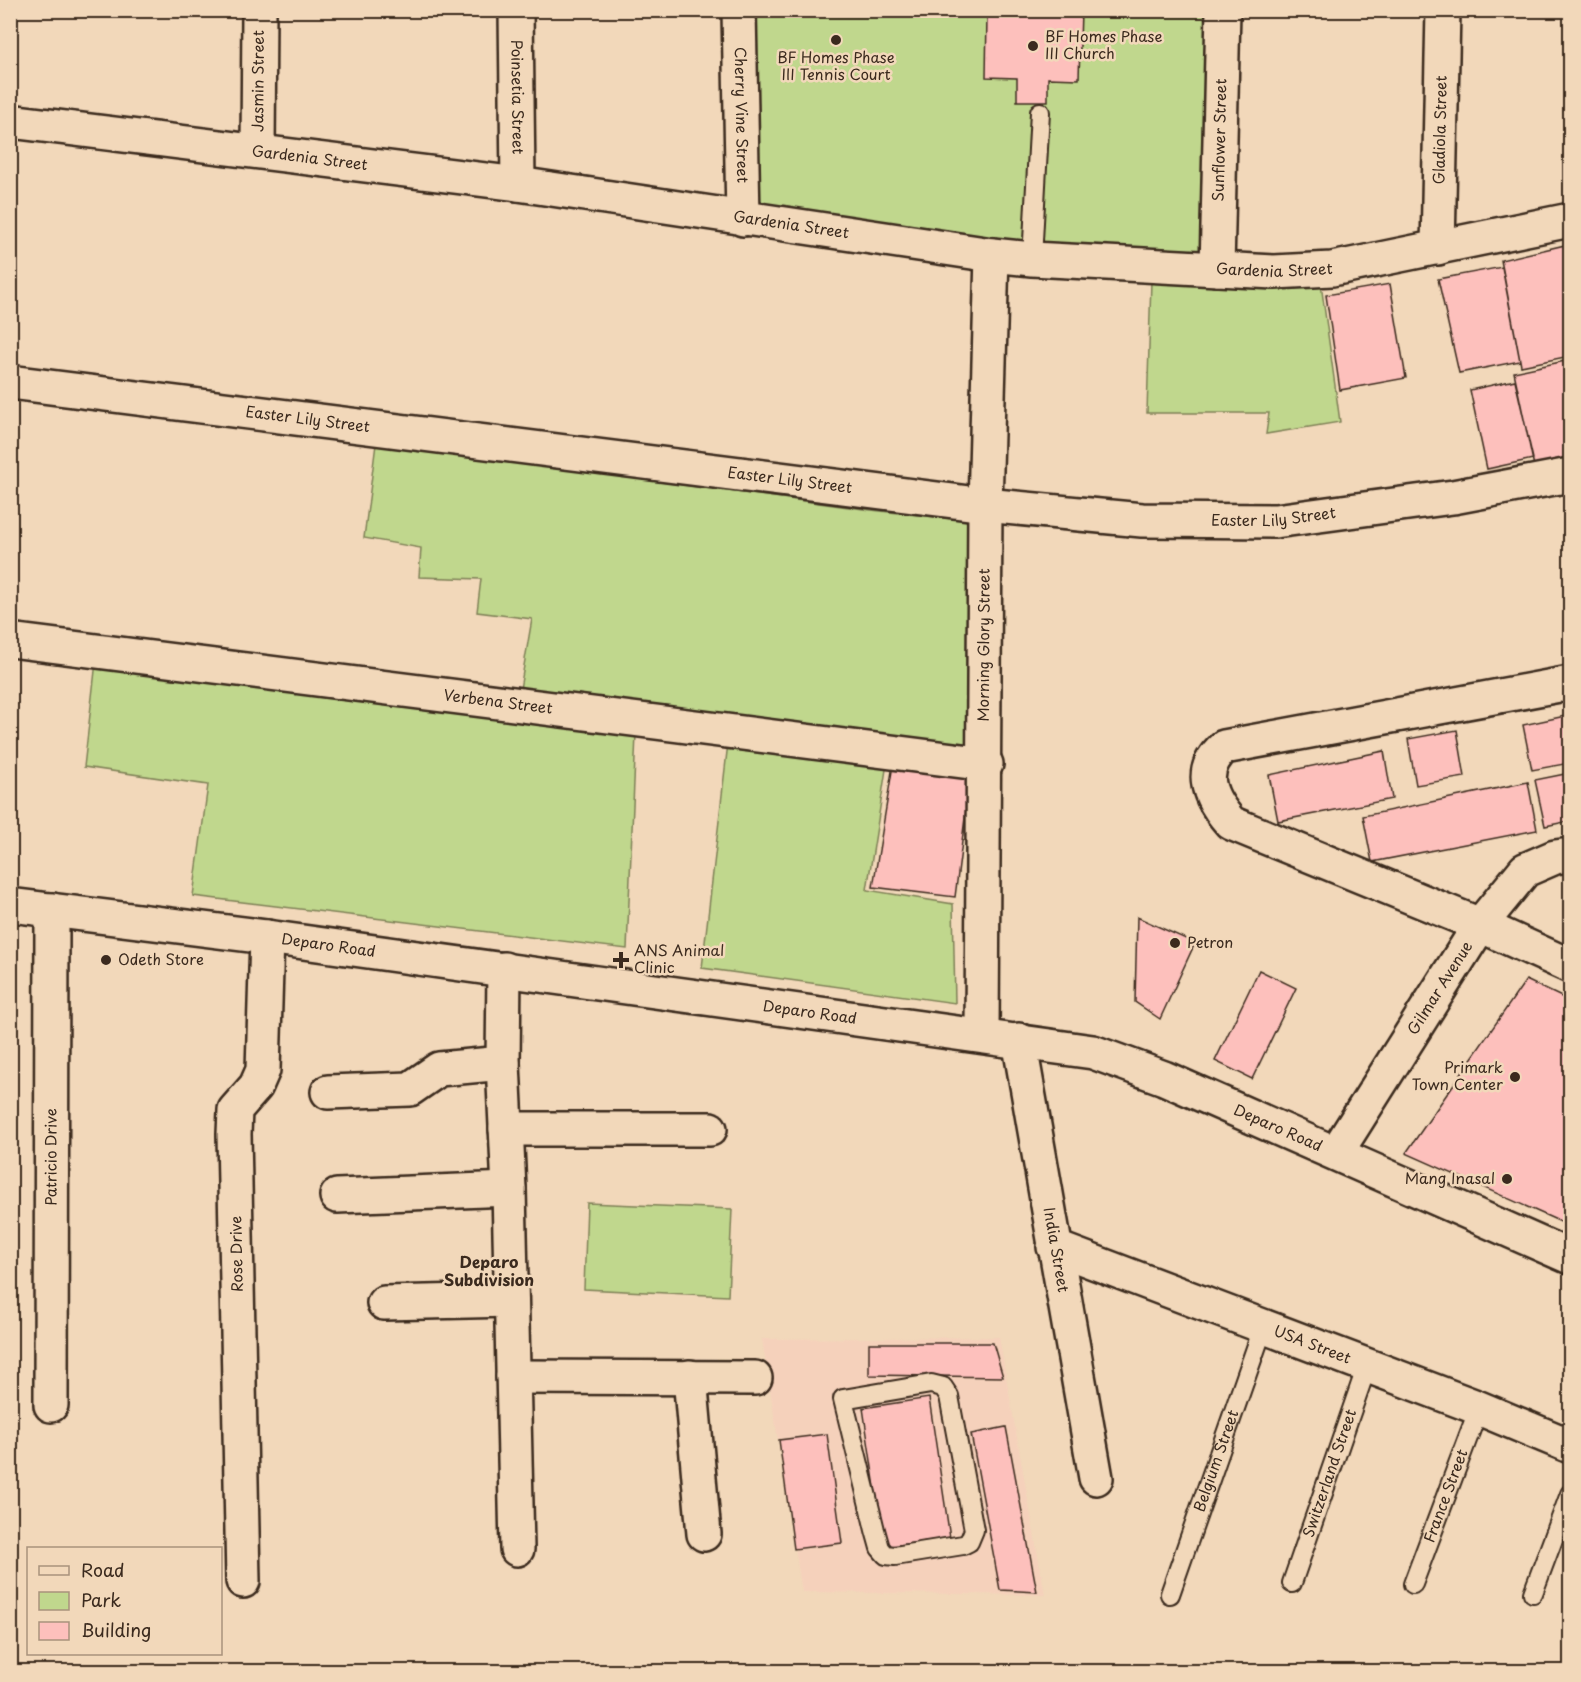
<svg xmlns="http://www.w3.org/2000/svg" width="1581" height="1682" viewBox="0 0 1581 1682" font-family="'Playpen Sans',sans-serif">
<rect width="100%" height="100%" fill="#f2d8ba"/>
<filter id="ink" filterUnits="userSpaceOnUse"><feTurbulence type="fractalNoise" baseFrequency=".0167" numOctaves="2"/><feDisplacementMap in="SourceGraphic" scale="12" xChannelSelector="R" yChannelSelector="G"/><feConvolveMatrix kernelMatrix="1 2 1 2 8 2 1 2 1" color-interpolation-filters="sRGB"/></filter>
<g filter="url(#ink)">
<path fill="#f5d1bb" d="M999 1337 1045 1595 802 1592 762 1339Z"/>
<path fill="#c0d78d" stroke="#7e8056" stroke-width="1.5" d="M750 11H1215L1210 260 1032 249 753 212Z
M1151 281 1321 284 1340 422 1266 434 1269 413H1147Z
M376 444 871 510 972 521 973 749 519 695 532 619 477 612 481 579 419 577 421 548 364 538Z
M96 662 636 734 627 949 193 896 208 785 84 767Z
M728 743 887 763 867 890 953 904 955 1003 702 968Z
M587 1203 732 1209 728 1296 584 1289Z"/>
<path fill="#fdc0bc" stroke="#3b2a1e" stroke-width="1.5" d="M971 10H1100L1081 11 1079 79 1048 78V101H1017V78L986 77 987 15H971Z
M1565 245 1570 270V356L1521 366 1501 260Z
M1502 267 1520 361 1459 373 1438 279Z
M1390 284 1406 378 1340 390 1326 295Z
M1570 360V464L1535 471 1514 372Z
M1515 380 1533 459 1487 469 1470 390Z
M1570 715V763L1532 770 1523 725Z
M1457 730 1465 777 1416 785 1408 739Z
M1384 751 1392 799 1278 821 1269 775Z
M893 765 970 778 955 897 873 887Z
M1570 773V821L1545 826 1535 780Z
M1528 782 1537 830 1372 862 1363 816Z
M1137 917 1195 943 1160 1019 1135 1002Z
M1259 970 1296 988 1252 1079 1215 1061Z
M1526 980 1570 1001V1226L1406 1153Z
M869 1343H993L1003 1377 869 1375Z
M929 1398 950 1538 884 1547 863 1408Z
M1006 1427 1037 1592 1000 1590 971 1434Z
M827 1434 842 1543 794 1549 779 1440Z"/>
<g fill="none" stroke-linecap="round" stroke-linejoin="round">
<defs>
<g id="service">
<path d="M1032 259 1040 112"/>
<path d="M931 1384 943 1387 949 1396 974 1530 969 1542 963 1545 895 1556 886 1555 880 1548 875 1530 843 1399Z"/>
<path id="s1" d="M1292 1583 1367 1366"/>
<path id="s2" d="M1413 1584 1479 1408"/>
<path d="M1533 1593 1570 1494"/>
<path id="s3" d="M1170 1594 1263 1328"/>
</g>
<g id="minor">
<path id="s4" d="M516 10 518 184"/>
<path id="s5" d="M739 10 743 219"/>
<path id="s6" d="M10 121 518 184 992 255 1032 259 1274 272 1332 269 1570 220"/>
<path id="s7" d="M258 151 259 10"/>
<path id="s8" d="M1438 248 1443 10"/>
<path id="s9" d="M1217 269 1223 10"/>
<path id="s10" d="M10 382 985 505 1142 520 1275 521 1453 497 1570 475"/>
<path id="s11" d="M10 640 986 764"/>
<path d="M1570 683 1224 747C1196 772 1210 799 1231 823L1480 925 1570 966"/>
<path d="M504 969 503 1063 509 1189 517 1549"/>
<path id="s12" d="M982 1035 985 505 992 255"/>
<path id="s13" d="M1019 1040 1096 1478"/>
<path d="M328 1092 410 1089 439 1069 503 1063"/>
<path d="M506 1129H710"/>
<path id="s14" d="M1336 1153 1480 925 1525 870 1555 857 1570 855"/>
<path d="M337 1196 509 1189"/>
<path id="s15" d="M1054 1247 1479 1408 1570 1446"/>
<path d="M384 1303 511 1300"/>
<path d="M513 1377 755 1378"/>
<path d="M690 1377 704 1534"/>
<path id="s16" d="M51 1405 52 910"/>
<path d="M243 1581 234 1134 235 1110 256 1086 263 1070 267 937"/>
</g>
<g id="secondary">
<path id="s17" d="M10 905 267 937 1093 1052 1164 1078 1570 1257"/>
</g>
</defs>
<use href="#service" stroke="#3b2a1e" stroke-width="22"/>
<use href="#minor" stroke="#3b2a1e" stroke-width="38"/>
<use href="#secondary" stroke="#3b2a1e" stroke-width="38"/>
<use href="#service" stroke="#f2d8ba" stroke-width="18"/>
<use href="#minor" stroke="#f2d8ba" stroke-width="33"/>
<use href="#secondary" stroke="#f2d8ba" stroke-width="33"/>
</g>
</g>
<g fill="#3b2a1e" stroke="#f2d8ba" stroke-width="2">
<circle cx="836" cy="40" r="6"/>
<circle cx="1033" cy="46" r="6"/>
<circle cx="1175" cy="943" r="6"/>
<circle cx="106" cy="960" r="6"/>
<path d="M618 951h6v6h6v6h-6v6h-6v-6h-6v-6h6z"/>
<circle cx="1515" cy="1077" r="6"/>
<circle cx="1507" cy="1179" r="6"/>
</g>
<g text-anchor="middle" stroke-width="5" stroke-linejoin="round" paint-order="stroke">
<g font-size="15" fill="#3b2a1e" stroke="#f2d8ba" text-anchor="start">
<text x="1045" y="42">BF Homes Phase<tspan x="1045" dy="17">III Church</tspan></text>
<text x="836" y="63" text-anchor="middle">BF Homes Phase<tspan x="836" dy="17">III Tennis Court</tspan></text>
<text x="1187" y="948">Petron</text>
<text x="634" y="956">ANS Animal<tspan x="634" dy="17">Clinic</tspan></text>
<text x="118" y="965">Odeth Store</text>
<text x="1503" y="1073" text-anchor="end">Primark<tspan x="1503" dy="17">Town Center</tspan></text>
<text x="1495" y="1184" text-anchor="end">Mang Inasal</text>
</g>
<g font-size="15" fill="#3b2a1e" stroke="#f2d8ba">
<text dy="5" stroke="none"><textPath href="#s7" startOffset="70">Jasmin Street</textPath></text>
<text dy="5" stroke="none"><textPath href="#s4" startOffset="87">Poinsetia Street</textPath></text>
<text dy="5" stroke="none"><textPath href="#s5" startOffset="105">Cherry Vine Street</textPath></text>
<text dy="5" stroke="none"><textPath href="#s8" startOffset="118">Gladiola Street</textPath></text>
<text dy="5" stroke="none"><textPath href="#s9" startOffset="129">Sunflower Street</textPath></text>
<text dy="5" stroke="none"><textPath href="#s6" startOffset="302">Gardenia Street</textPath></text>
<text dy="5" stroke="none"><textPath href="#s6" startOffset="788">Gardenia Street</textPath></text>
<text dy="5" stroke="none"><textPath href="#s6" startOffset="1274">Gardenia Street</textPath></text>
<text dy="5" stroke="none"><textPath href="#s10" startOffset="300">Easter Lily Street</textPath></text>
<text dy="5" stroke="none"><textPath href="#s10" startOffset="786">Easter Lily Street</textPath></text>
<text dy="5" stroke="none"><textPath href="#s10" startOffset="1272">Easter Lily Street</textPath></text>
<text dy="5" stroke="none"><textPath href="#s12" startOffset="390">Morning Glory Street</textPath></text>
<text dy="5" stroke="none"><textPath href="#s11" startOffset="492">Verbena Street</textPath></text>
<text dy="5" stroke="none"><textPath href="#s17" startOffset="321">Deparo Road</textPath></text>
<text dy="5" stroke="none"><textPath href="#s14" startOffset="195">Gilmar Avenue</textPath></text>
<text dy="5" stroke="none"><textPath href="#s17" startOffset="807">Deparo Road</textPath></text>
<text dy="5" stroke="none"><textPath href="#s17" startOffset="1293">Deparo Road</textPath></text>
<text dy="5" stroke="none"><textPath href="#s16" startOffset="248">Patricio Drive</textPath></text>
<text dy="5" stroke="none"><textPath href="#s13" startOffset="213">India Street</textPath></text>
<text transform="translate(237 1254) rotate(-91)" y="5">Rose Drive</text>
<text dy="5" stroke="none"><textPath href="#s15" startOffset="276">USA Street</textPath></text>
<text dy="5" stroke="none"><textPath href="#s3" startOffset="141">Belgium Street</textPath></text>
<text dy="5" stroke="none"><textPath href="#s1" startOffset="116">Switzerland Street</textPath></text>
<text dy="5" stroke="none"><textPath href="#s2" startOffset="94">France Street</textPath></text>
</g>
<g font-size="16" font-weight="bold" fill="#3b2a1e" stroke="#f2d8ba">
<text x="489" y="1268">Deparo<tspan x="489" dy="18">Subdivision</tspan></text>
</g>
</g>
<rect width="1581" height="1682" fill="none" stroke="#f2d8ba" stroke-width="36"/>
<rect x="18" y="18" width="1545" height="1646" fill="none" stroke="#3b2a1e" stroke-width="2" filter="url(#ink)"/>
<rect x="27" y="1547" width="195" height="108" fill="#f2d8ba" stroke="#a9927c" stroke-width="1.5"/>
<rect x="39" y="1566" width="30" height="9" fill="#f2d8ba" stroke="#a9927c" stroke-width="1.5"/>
<text x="81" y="1577" font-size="18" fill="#3b2a1e">Road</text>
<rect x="39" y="1592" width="30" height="18" fill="#c0d78d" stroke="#a9927c" stroke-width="1.5"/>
<text x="81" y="1607" font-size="18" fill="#3b2a1e">Park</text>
<rect x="39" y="1622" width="30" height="18" fill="#fdc0bc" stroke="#a9927c" stroke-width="1.5"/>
<text x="81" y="1637" font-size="18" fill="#3b2a1e">Building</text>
</svg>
